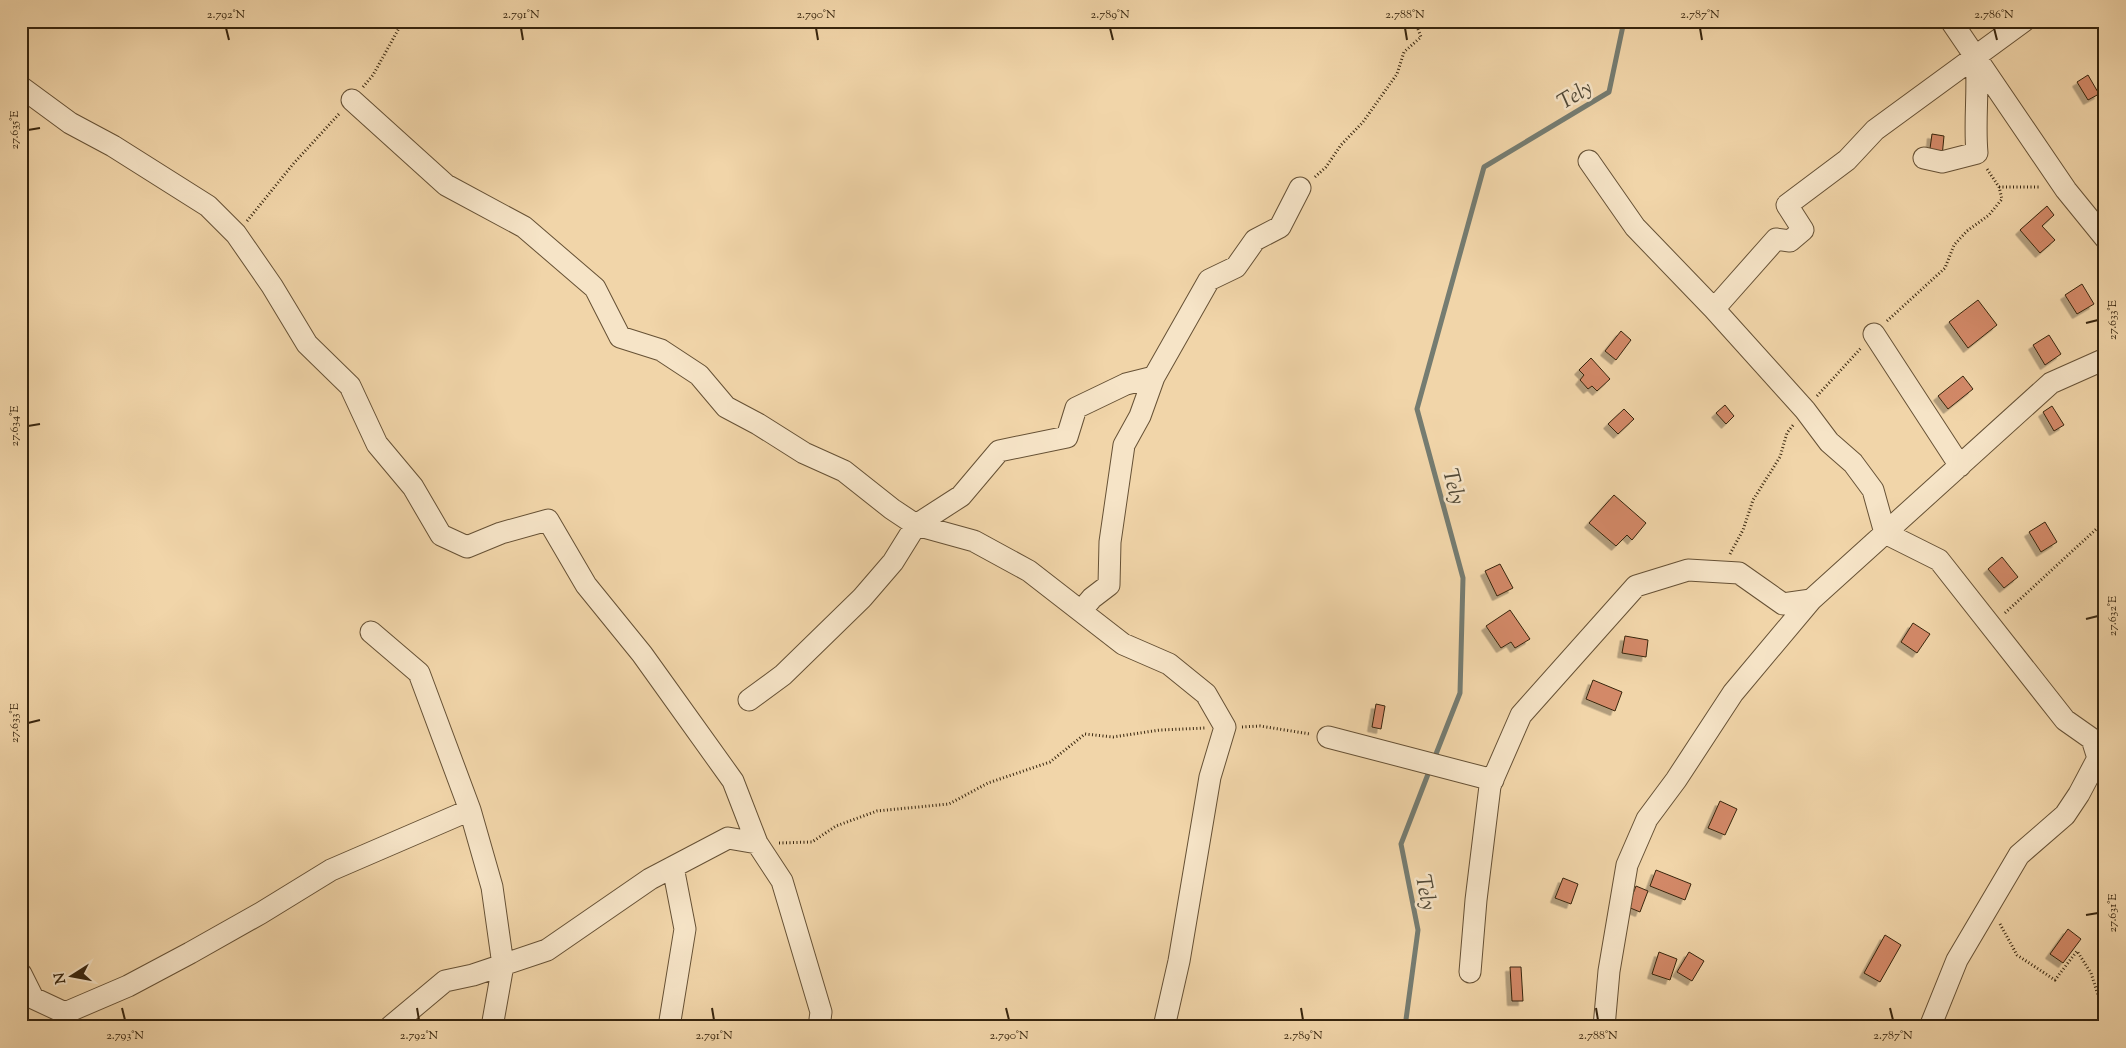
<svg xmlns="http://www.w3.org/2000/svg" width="2126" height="1048" viewBox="0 0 2126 1048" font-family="'Sorts Mill Goudy',serif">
<defs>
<filter id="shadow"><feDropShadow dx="-4.5" dy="4.5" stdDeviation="0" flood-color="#0004"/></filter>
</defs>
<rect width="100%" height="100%" fill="#f1d5a9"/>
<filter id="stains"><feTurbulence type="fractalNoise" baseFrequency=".004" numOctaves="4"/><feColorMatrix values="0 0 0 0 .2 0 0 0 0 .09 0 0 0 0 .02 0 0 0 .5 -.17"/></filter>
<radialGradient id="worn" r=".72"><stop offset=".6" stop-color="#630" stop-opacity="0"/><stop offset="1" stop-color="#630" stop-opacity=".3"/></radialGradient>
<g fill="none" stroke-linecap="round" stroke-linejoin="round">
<path stroke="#757c71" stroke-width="5" d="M1434 759 1460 693 1463 578 1417 409 1484 167 1609 92 1624 21
M1405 1027 1418 930 1401 844 1430 769"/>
</g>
<path fill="#d38967" stroke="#37250e" filter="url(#shadow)" d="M2088 75 2099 94 2088 100 2077 82Z
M1932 134 1944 136 1942 157 1929 156Z
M2047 206 2054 215 2042 226 2055 240 2040 253 2020 230Z
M2082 284 2094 304 2077 314 2065 295Z
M1978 300 1997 325 1968 348 1949 322Z
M1621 331 1631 340 1616 360 1605 351Z
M2049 335 2061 354 2045 365 2033 345Z
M1591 358 1610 379 1597 391 1592 386 1588 389 1580 380 1584 375 1579 370Z
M1963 376 1973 389 1948 409 1938 396Z
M1725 405 1734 416 1726 424 1716 413Z
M2052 406 2064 425 2054 431 2043 412Z
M1624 409 1634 419 1618 434 1608 424Z
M1614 495 1646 523 1632 540 1627 535 1616 546 1589 523Z
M2045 522 2057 542 2041 552 2029 532Z
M2002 557 2018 577 2004 588 1988 569Z
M1500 564 1513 588 1497 596 1485 571Z
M1510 610 1530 639 1515 648 1511 642 1501 648 1486 626Z
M1913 623 1930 634 1917 653 1901 642Z
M1625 636 1648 640 1646 657 1622 653Z
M1593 680 1622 692 1615 711 1586 699Z
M1376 704 1385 706 1381 729 1372 727Z
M1720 801 1737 809 1725 835 1708 828Z
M1656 870 1691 884 1685 900 1650 886Z
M1563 878 1578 884 1571 904 1555 898Z
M1636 886 1648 891 1640 912 1628 907Z
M2068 929 2081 939 2063 963 2050 954Z
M1885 935 1901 945 1880 982 1864 973Z
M1659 952 1677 959 1670 980 1652 974Z
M1689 952 1704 961 1692 981 1677 972Z
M1510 967H1521L1523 1001H1512Z
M2080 1020 2089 1027H2075Z"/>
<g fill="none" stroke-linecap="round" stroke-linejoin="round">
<defs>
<path id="minor" d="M1951 21 2066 190 2105 238
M21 87 70 123 113 146 208 206 236 234 272 286 307 344 350 386 377 444 413 487 441 535 467 547 501 533 548 520 586 585 642 654 733 781 757 843 782 881 821 1012 819 1027
M352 100 446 185 524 227 595 288 620 337 661 350 699 375 726 407 758 424 804 453 844 471 892 509 916 525 961 496 999 451 1067 437 1076 408 1126 384 1154 377
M1924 158 1942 162 1977 153C1974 121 1979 89 1976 56
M1589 161 1635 227 1714 309 1776 239 1790 241 1803 230 1787 205 1847 160 1875 130 2024 21
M1714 309 1805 410 1829 442 1853 463 1873 490 1885 533 1939 560 2065 720 2092 739 2098 758 2079 794 2065 815 2019 855 1957 960 1930 1027
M1874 334 1960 466
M1081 611 1092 598 1109 585 1110 542 1124 445 1140 416 1154 377 1209 280 1236 267 1255 240 1280 227 1300 188
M371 632 419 673 470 810 492 887 503 965 492 1027
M749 700 783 675 862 598 893 562 916 525 974 541 1029 571 1123 644 1169 664 1206 694 1225 727 1210 777 1179 961 1164 1027
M1328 737 1493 780
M1470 972 1476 900 1490 786 1521 715 1636 586 1688 570 1739 573 1783 604 1811 600
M21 974 33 998 65 1013 128 986 190 953 261 913 331 870 470 810
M390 1027 445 981 473 975 547 950 650 879 728 838 757 843
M669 1027 685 929 673 867
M1604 1027 1609 971 1627 865 1647 819 1676 780 1733 693 1811 600 2051 383 2105 359"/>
</defs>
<use href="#minor" stroke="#665135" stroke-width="23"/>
<path stroke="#37250e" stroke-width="3" stroke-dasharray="1 2.5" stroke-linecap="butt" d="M363 87 373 75 403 21
M1315 177 1326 167 1341 145 1363 122 1397 74 1404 52 1421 37 1415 21
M1999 187H2041
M247 221 294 163 339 114
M1887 321 1945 268 1954 245 1967 231 1989 215 2002 199 1999 187 1987 169
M1817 396 1862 347
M1730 554 1743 530 1753 500 1780 457 1787 433 1794 424
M2005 613 2105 521
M1242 727 1260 726 1310 734
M779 843 812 842 836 826 877 811 949 804 988 783 1050 762 1085 734 1113 737 1160 730 1206 728
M2000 924 2017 955 2055 980 2077 951 2091 973 2105 1017"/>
<use href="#minor" stroke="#f6e4c7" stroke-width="21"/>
</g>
<path fill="none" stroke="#37250e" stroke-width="2" d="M226 28 229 40M521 28 523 40M816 28 818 40M1110 28 1113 40M1405 28 1407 40M1700 28 1702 40M1994 28 1997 40M28 130 40 128M2086 323 2098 320M28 426 40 424M2086 619 2098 616M28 723 40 720M2086 915 2098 913M122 1008 125 1020M417 1008 419 1020M712 1008 714 1020M1006 1008 1009 1020M1301 1008 1303 1020M1596 1008 1598 1020M1890 1008 1893 1020"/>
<g text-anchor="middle" stroke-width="5" stroke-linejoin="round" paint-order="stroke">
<g font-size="22" font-style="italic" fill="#514937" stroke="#f6e4c7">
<text transform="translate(1574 94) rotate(-31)" y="8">Tely</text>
<text transform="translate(1455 486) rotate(75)" y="8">Tely</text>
<text transform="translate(1427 892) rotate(79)" y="8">Tely</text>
</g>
</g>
<rect width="2126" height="1048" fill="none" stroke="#f1d5a9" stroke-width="55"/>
<g transform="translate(72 976) rotate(259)" stroke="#f6e4c7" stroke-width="4" paint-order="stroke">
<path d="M0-4L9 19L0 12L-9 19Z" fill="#37250e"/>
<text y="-8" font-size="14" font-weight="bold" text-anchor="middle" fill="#37250e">N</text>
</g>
<rect x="28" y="28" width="2070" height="992" fill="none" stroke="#37250e" stroke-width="2"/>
<g font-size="12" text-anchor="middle" fill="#37250e">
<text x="226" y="18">2.792°N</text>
<text x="521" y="18">2.791°N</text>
<text x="816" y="18">2.790°N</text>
<text x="1110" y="18">2.789°N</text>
<text x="1405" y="18">2.788°N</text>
<text x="1700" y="18">2.787°N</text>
<text x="1994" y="18">2.786°N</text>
<text transform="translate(14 130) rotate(-90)" y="4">27.635°E</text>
<text transform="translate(2112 320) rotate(-90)" y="4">27.633°E</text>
<text transform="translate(14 426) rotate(-90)" y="4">27.634°E</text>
<text transform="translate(2112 616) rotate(-90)" y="4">27.632°E</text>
<text transform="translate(14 723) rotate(-90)" y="4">27.633°E</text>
<text transform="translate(2112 913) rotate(-90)" y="4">27.631°E</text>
<text x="125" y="1039">2.793°N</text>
<text x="419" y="1039">2.792°N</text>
<text x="714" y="1039">2.791°N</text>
<text x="1009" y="1039">2.790°N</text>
<text x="1303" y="1039">2.789°N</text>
<text x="1598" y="1039">2.788°N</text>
<text x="1893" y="1039">2.787°N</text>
</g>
<rect width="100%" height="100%" filter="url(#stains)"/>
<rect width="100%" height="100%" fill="url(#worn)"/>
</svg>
